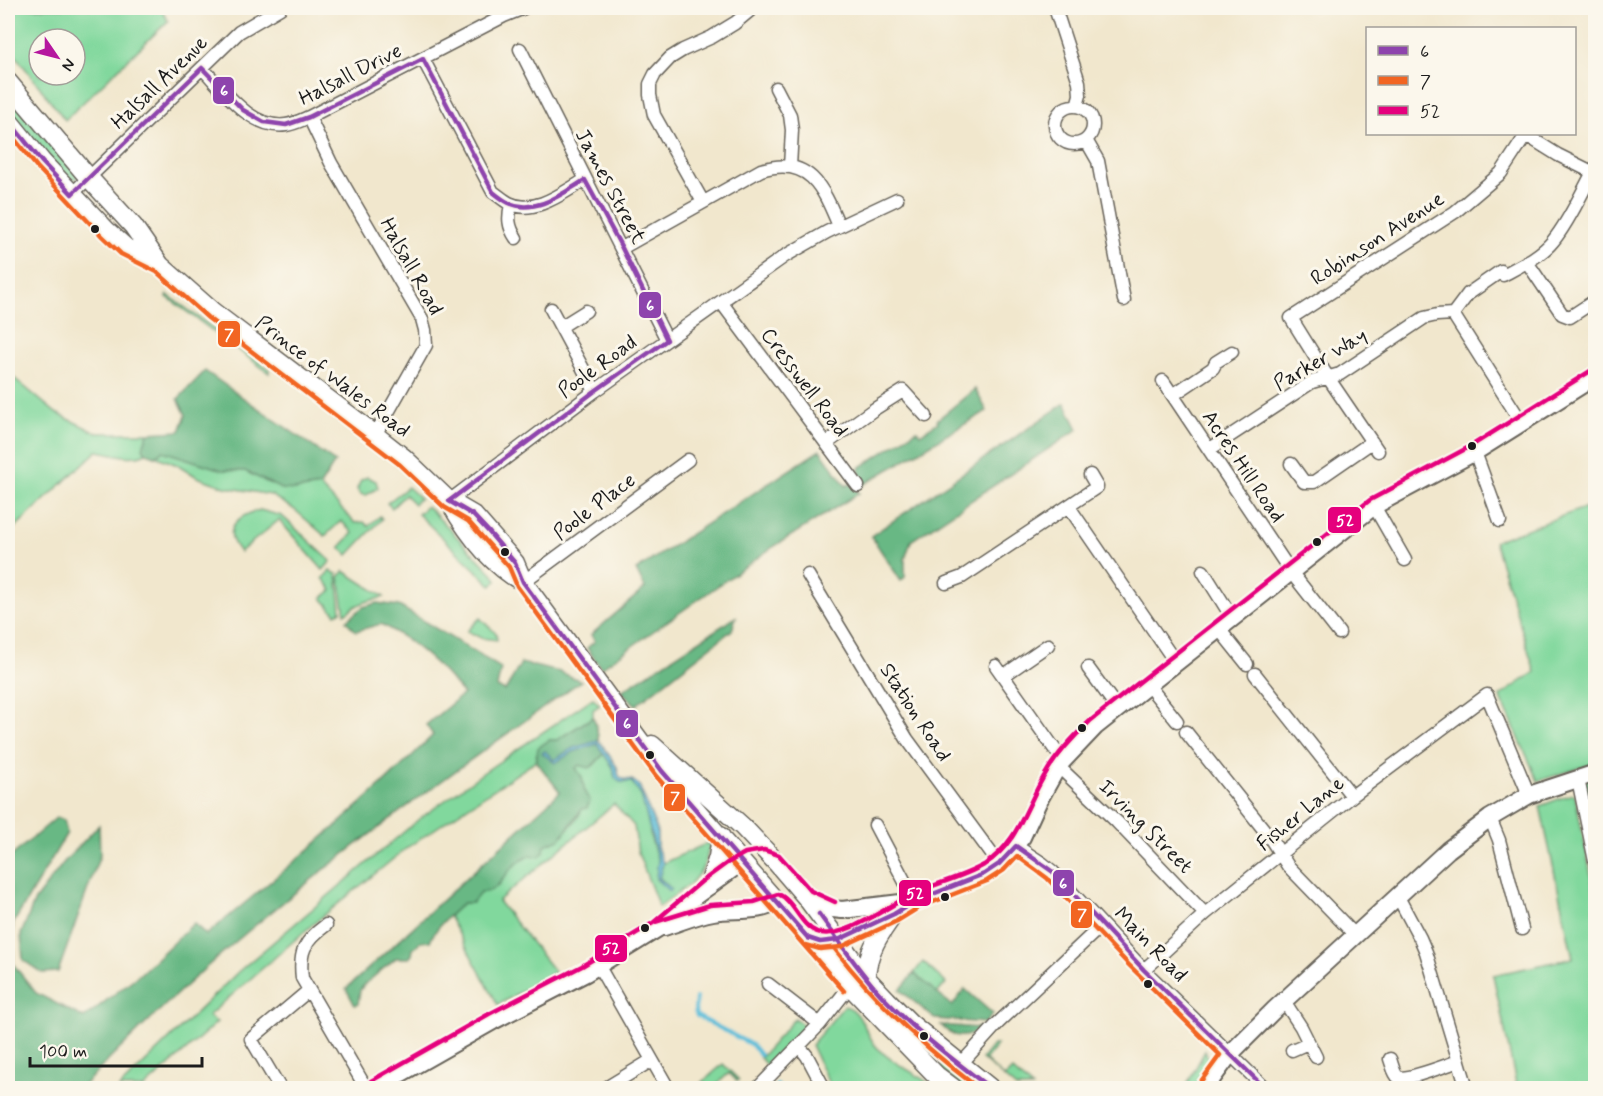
<svg xmlns="http://www.w3.org/2000/svg" width="1603" height="1096" viewBox="0 0 1603 1096" font-family="Mynerve,sans-serif">
<rect width="100%" height="100%" fill="#fbf7ec"/>
<filter id="ink" filterUnits="userSpaceOnUse"><feTurbulence type="fractalNoise" baseFrequency=".0167" numOctaves="2"/><feDisplacementMap in="SourceGraphic" scale="12" xChannelSelector="R" yChannelSelector="G"/><feConvolveMatrix kernelMatrix="1 2 1 2 8 2 1 2 1" color-interpolation-filters="sRGB"/></filter>
<filter id="wash" filterUnits="userSpaceOnUse"><feTurbulence type="fractalNoise" baseFrequency=".008" numOctaves="4" result="noise"/><feDisplacementMap in="SourceGraphic" scale="24" xChannelSelector="R" yChannelSelector="G"/><feGaussianBlur stdDeviation="1.35" result="paint"/><feColorMatrix in="noise" values="0 0 0 0 0 0 0 0 0 0 0 0 0 0 0 0 0 1.4 0 .05"/><feComposite in="paint" operator="in"/></filter>
<g filter="url(#wash)">
<rect width="100%" height="100%" fill="#f1e7cd"/>
<path fill="#81d89d" stroke="#4e7a5c" stroke-width="1.5" fill-rule="evenodd" d="M8 8H161L168 21 65 120 8 46ZM39 39H75V75H39Z
M8 93 78 174 77 179H68L8 112Z
M168 295 269 369V373L171 300 167 297Z
M8 373 56 413 97 433H148L143 448 146 453C131 461 113 453 97 451L8 534Z
M163 451 222 470 245 471 269 483 295 490 320 486 355 523 364 522 368 526 380 516 382 519 348 555 340 547 353 533 341 521 325 536 295 510 271 495 225 487 197 477 180 466 155 456Z
M367 477 376 481 378 488 365 496 359 493 357 489 361 480Z
M408 487 420 498 414 504 405 495 392 508 387 503Z
M1595 504V763L1538 781 1500 696 1535 672 1494 541Z
M427 506 494 575 497 580 492 586 418 514Z
M260 510 282 516 331 561 323 570 279 520 240 552C221 530 236 516 260 510Z
M330 571 337 574 341 611 336 614 322 598 332 590 323 578Z
M344 571 384 597C366 602 359 602 345 614L339 577Z
M480 618 496 633 497 640 481 638 467 631Z
M593 698 600 705 593 710V717L557 740H549L536 755V761L408 847 312 925 208 1016 217 1022 144 1088H119L239 971 418 820 484 772Z
M604 754 613 767 615 778 620 782H632L641 795 650 824V836L658 861 656 879 669 891 671 889 659 877 663 863 710 842 706 861 701 871 691 883 659 907 638 853 634 826 614 804 498 901 555 972 498 1005 449 916 463 903H472C474 900 477 894 481 892 486 889 493 890 498 886 504 879 508 870 516 864 549 839 606 822 576 768L577 765 593 766Z
M1595 773V865L1578 779Z
M1572 794 1575 796 1595 895V1088H1517L1493 975 1573 958 1540 806Z
M923 962 946 983 937 994 914 973Z
M844 1006C860 1008 866 1033 875 1045 890 1063 916 1072 935 1088H831L811 1045Z
M795 1018 804 1026 803 1029 767 1066 760 1058Z
M993 1045H997L985 1060 1004 1078 1012 1070 1032 1088H1016L982 1059Z
M1205 1051 1209 1060 1194 1088H1185Z
M945 1061 979 1088H964L939 1068Z
M723 1064 739 1080 737 1081 729 1073 713 1088H696Z"/>
<path fill="#68b884" stroke="#426a50" stroke-width="1.5" d="M205 371 335 462 320 486 295 490 281 489 245 471 222 470 163 451 155 456 146 453 143 448 148 433 180 431 186 415 178 399Z
M975 389 987 411 861 486 859 468 917 430 920 434 938 422 937 420Z
M1065 403 1078 429 911 541 905 559V577L901 581 871 536Z
M820 450 846 486 850 484 859 493 773 547 601 668 587 648 595 641 591 635 645 588 636 570Z
M377 603 399 606 501 668 497 687 505 691 521 663 560 672 581 681C467 762 353 843 246 933 188 981 134 1034 81 1088H8V859L57 817 64 820 67 833 13 924V964L36 993 84 1018 141 973 194 923 206 935C284 871 362 807 433 735L426 725 463 694C441 666 413 641 381 624L356 631 346 621 363 607Z
M736 617 732 630 636 705 621 691Z
M593 717C601 733 594 738 604 754L590 768 579 765 576 768 582 777 585 793 590 801 587 808 582 809 560 839 545 845 544 852 539 857 530 855C525 859 518 862 514 866 503 876 498 893 481 892L472 903H463C450 915 437 925 430 941L420 942 413 949 412 955 409 958H396L365 984 360 990 358 1004 355 1005 346 989 560 792 536 761 538 748 549 740H557Z
M99 825 100 855 58 972 42 973 23 960 21 934 35 900 64 862Z
M914 973 952 1006 965 989 993 1014 985 1023 935 1019 900 990Z
M941 1025 980 1028C967 1040 953 1039 941 1025Z"/>
<path fill="#5bbdd9" stroke="#3c6c7a" stroke-width="1.5" d="M597 741 601 743 617 767 619 776 623 779 632 780 639 785 657 830V847L663 863 659 878 671 889 669 891 656 879 658 861 641 795 632 782H620L615 778 613 767 597 744 573 752 555 763 542 753 545 751 554 760 573 748Z"/>
<g fill="none" stroke-linecap="round" stroke-linejoin="round">
<path stroke="#5bbdd9" stroke-width="4" d="M696 998 695 1011 697 1016 752 1045 760 1055
M777 1085 779 1088"/>
</g>
</g>
<g filter="url(#ink)">
<g fill="none" stroke-linecap="round" stroke-linejoin="round">
<defs>
<path id="minor" d="M1055 8 1079 82 1080 95 1077 106
M520 49 667 340
M423 59 493 192C498 195 503 200 509 203 534 216 564 192 585 180
M202 68C224 90 251 130 286 125 294 124 302 120 309 117L504 16 524 8
M776 88 790 115 792 130 790 167
M1055 125a19 19 0 1 1 38 0a19 19 0 1 1-38 0Z
M309 117 331 163 422 319 425 330 426 345 375 435
M1086 140 1098 161 1124 300
M72 194 239 32 280 8
M703 202 654 115 650 95V84L655 74 670 58 683 50 712 37 735 23 753 8
M511 204C508 218 508 226 516 238
M622 248 761 170C810 155 823 188 839 226
M1527 262 1562 314 1570 317 1596 300
M721 302 858 486
M551 309 595 391
M562 326 586 311
M1163 381 1291 572 1339 633
M1173 395 1213 368 1216 362 1232 352
M1522 423 1453 314 1468 294 1501 271 1503 275C1520 266 1541 256 1553 241 1571 219 1582 191 1596 167
M827 443 873 410 903 391 926 416
M1210 449 1312 382 1340 374 1424 318 1437 315 1453 314
M1378 451 1327 376 1291 318 1455 212 1501 173 1526 135 1558 155 1596 174
M1475 452 1500 521
M1291 464 1304 482H1314L1372 442
M449 501 595 391 785 256 827 232 897 199
M1374 506 1405 560
M1069 507 1176 663
M1203 571 1233 619
M808 575 907 739 999 864
M523 582 688 460
M946 583 962 577 1097 487 1090 475
M1219 629 1247 664
M996 666 1063 761
M1088 668 1118 709
M1255 674 1352 796
M1003 676 1048 645
M1148 685 1177 721
M1186 732 1269 836 1288 866 1356 936
M1058 766 1117 822 1205 914
M1578 779 1596 866
M1490 818 1499 840 1522 929
M875 825 915 901
M1016 846 1042 863 1053 872 1144 970 1265 1088
M1397 895 1420 938 1426 952 1467 1088
M326 925C304 941 299 952 302 978L366 1088
M598 965 668 1088
M1144 970 1205 914 1352 796 1487 695 1529 795
M768 984 820 1024
M1284 1001 1301 1027 1316 1057
M799 1046 807 1056 824 1088
M1292 1050 1308 1043
M1390 1059C1392 1064 1394 1074 1398 1077 1407 1081 1449 1064 1459 1061
M960 1065 998 1023 1101 926
M280 1088 251 1039 308 991
M606 1088 652 1060
M758 1088 820 1024 850 986"/>
<path id="major" d="M806 897 833 909 842 910 909 902
M664 927C680 922 696 915 713 912 734 908 760 914 778 901
M838 940 894 914 915 901 966 882 999 864 1022 837 1039 800 1058 766 1095 727 1374 506 1475 452 1596 376
M375 1088 493 1021 586 973 657 929 683 905 742 862
M1205 1088 1230 1054 1275 1009 1448 850 1490 818 1529 795 1596 773"/>
<path id="highway" d="M8 82 89 178 133 226 160 265
M8 120 42 162 106 230 126 248 161 266 213 312 366 428 404 458 449 501 473 515 515 563 523 582 662 771 850 986 937 1076 953 1088
M450 502C468 534 492 565 523 582
M652 745 743 827 776 862 806 897 866 978 887 1000 911 1024 990 1088
M709 885 718 857 721 837
M866 978C867 952 879 934 894 914"/>
</defs>
<use href="#minor" stroke="#67635a" stroke-width="15"/>
<use href="#major" stroke="#67635a" stroke-width="20"/>
<use href="#highway" stroke="#67635a" stroke-width="21"/>
<use href="#minor" stroke="#fff" stroke-width="12"/>
<use href="#major" stroke="#fff" stroke-width="16"/>
<use href="#highway" stroke="#fff" stroke-width="18"/>
<defs>
<path id="bus-1" d="M8 120 42 162 72 194 202 68 243 110 264 122 286 125 309 117 423 59 493 192C498 196 503 200 509 203 536 215 563 193 585 180L622 248 667 340 595 391 449 501
M449 501 473 515 488 531 515 563 523 582 662 771 808 938 820 942 838 940 894 914 915 901 984 874 999 864 1016 846 1053 872 1144 970 1265 1088
M819 914C839 941 858 970 881 995 914 1030 952 1059 990 1088"/>
<path id="bus-2" d="M8 131 37 167 101 235 121 254 157 272 208 318 399 464 444 507 468 521 509 567 517 586 656 776 844 991
M806 945 820 949 841 947 897 921 918 908 987 881 1004 870 1017 856 1047 878 1129 965 1220 1055 1199 1084
M834 948C875 1002 924 1047 978 1088"/>
<path id="bus-3" d="M655 922 710 905 754 902 778 894C794 900 799 925 817 932 842 942 892 903 915 893 938 883 962 877 984 865 1018 842 1024 811 1043 778 1055 756 1072 738 1090 721L1370 500 1471 446 1592 370
M371 1081 489 1014 582 966 653 923 701 882 727 863 745 853 764 850 779 855 811 891 835 902"/>
</defs>
<use href="#bus-1" stroke="#fbf7ec" stroke-width="9"/>
<use href="#bus-2" stroke="#fbf7ec" stroke-width="9"/>
<use href="#bus-3" stroke="#fbf7ec" stroke-width="9"/>
<use href="#bus-1" stroke="#8e44ad" stroke-width="4.5"/>
<use href="#bus-2" stroke="#f26522" stroke-width="4.5"/>
<use href="#bus-3" stroke="#e5007d" stroke-width="4.5"/>
</g>
</g>
<g fill="#1c1c1c" stroke="#fbf7ec" stroke-width="2">
<circle cx="95" cy="229" r="5"/>
<circle cx="1472" cy="446" r="5"/>
<circle cx="1317" cy="542" r="5"/>
<circle cx="505" cy="552" r="5"/>
<circle cx="1082" cy="728" r="5"/>
<circle cx="650" cy="755" r="5"/>
<circle cx="945" cy="897" r="5"/>
<circle cx="645" cy="928" r="5"/>
<circle cx="1148" cy="984" r="5"/>
<circle cx="924" cy="1036" r="5"/>
</g>
<g text-anchor="middle" stroke-width="6" stroke-linejoin="round" paint-order="stroke">
<g font-size="21" fill="#1c1c1c" stroke="#fbf7ec">
<text transform="translate(350 74) rotate(-27)" y="7">Halsall Drive</text>
<text transform="translate(159 82) rotate(-44)" y="7">Halsall Avenue</text>
<text transform="translate(611 186) rotate(62)" y="7">James Street</text>
<text transform="translate(1377 238) rotate(-33)" y="7">Robinson Avenue</text>
<text transform="translate(412 266) rotate(61)" y="7">Halsall Road</text>
<text transform="translate(1320 359) rotate(-30)" y="7">Parker Way</text>
<text transform="translate(597 366) rotate(-36)" y="7">Poole Road</text>
<text transform="translate(333 376) rotate(37)" y="7">Prince of Wales Road</text>
<text transform="translate(805 382) rotate(53)" y="7">Cresswell Road</text>
<text transform="translate(1244 466) rotate(56)" y="7">Acres Hill Road</text>
<text transform="translate(594 506) rotate(-37)" y="7">Poole Place</text>
<text transform="translate(916 712) rotate(57)" y="7">Station Road</text>
<text transform="translate(1300 813) rotate(-39)" y="7">Fisher Lane</text>
<text transform="translate(1146 826) rotate(45)" y="7">Irving Street</text>
<text transform="translate(1151 944) rotate(46)" y="7">Main Road</text>
</g>
</g>
<g stroke="#fbf7ec" stroke-width="2">
<rect x="212" y="76" width="23" height="29" rx="6" fill="#8e44ad"/>
<rect x="638" y="291" width="24" height="28" rx="6" fill="#8e44ad"/>
<rect x="217" y="320" width="24" height="28" rx="6" fill="#f26522"/>
<rect x="1327" y="506" width="35" height="28" rx="6" fill="#e5007d"/>
<rect x="615" y="709" width="24" height="29" rx="6" fill="#8e44ad"/>
<rect x="663" y="783" width="23" height="29" rx="6" fill="#f26522"/>
<rect x="1052" y="869" width="23" height="28" rx="6" fill="#8e44ad"/>
<rect x="898" y="879" width="34" height="28" rx="6" fill="#e5007d"/>
<rect x="1070" y="900" width="23" height="29" rx="6" fill="#f26522"/>
<rect x="594" y="934" width="34" height="29" rx="6" fill="#e5007d"/>
</g>
<g font-size="16" text-anchor="middle" font-weight="bold" fill="#fff">
<text x="224" y="96">6</text>
<text x="650" y="311">6</text>
<text x="229" y="340">7</text>
<text x="1345" y="526">52</text>
<text x="627" y="729">6</text>
<text x="675" y="803">7</text>
<text x="1063" y="889">6</text>
<text x="915" y="899">52</text>
<text x="1082" y="920">7</text>
<text x="611" y="954">52</text>
</g>
<rect width="1603" height="1096" fill="none" stroke="#fbf7ec" stroke-width="30"/>
<rect x="1366" y="27" width="210" height="108" fill="#fbf7ec" stroke="#a29f99" stroke-width="1.5"/>
<rect x="1378" y="46" width="30" height="9" fill="#8e44ad" stroke="#a29f99" stroke-width="1.5"/>
<text x="1420" y="57" font-size="18" fill="#1c1c1c">6</text>
<rect x="1378" y="76" width="30" height="9" fill="#f26522" stroke="#a29f99" stroke-width="1.5"/>
<text x="1420" y="87" font-size="18" fill="#1c1c1c">7</text>
<rect x="1378" y="106" width="30" height="9" fill="#e5007d" stroke="#a29f99" stroke-width="1.5"/>
<text x="1420" y="117" font-size="18" fill="#1c1c1c">52</text>
<g transform="translate(57 57) rotate(125)"><circle r="28" fill="#fbf7ec" stroke="#a29f99" stroke-width="1.5"/>
<path d="M0-4.5L10 22L0 15L-10 22Z" fill="#b5179e"/>
<text y="-9" font-size="16" font-weight="bold" text-anchor="middle" fill="#1c1c1c">N</text>
</g>
<path d="M30 1057v9h172v-9" fill="none" stroke="#1c1c1c" stroke-width="3"/>
<text x="39" y="1057" font-size="18" fill="#1c1c1c" stroke="#fbf7ec" stroke-width="4.5" paint-order="stroke">100 m</text>
</svg>
